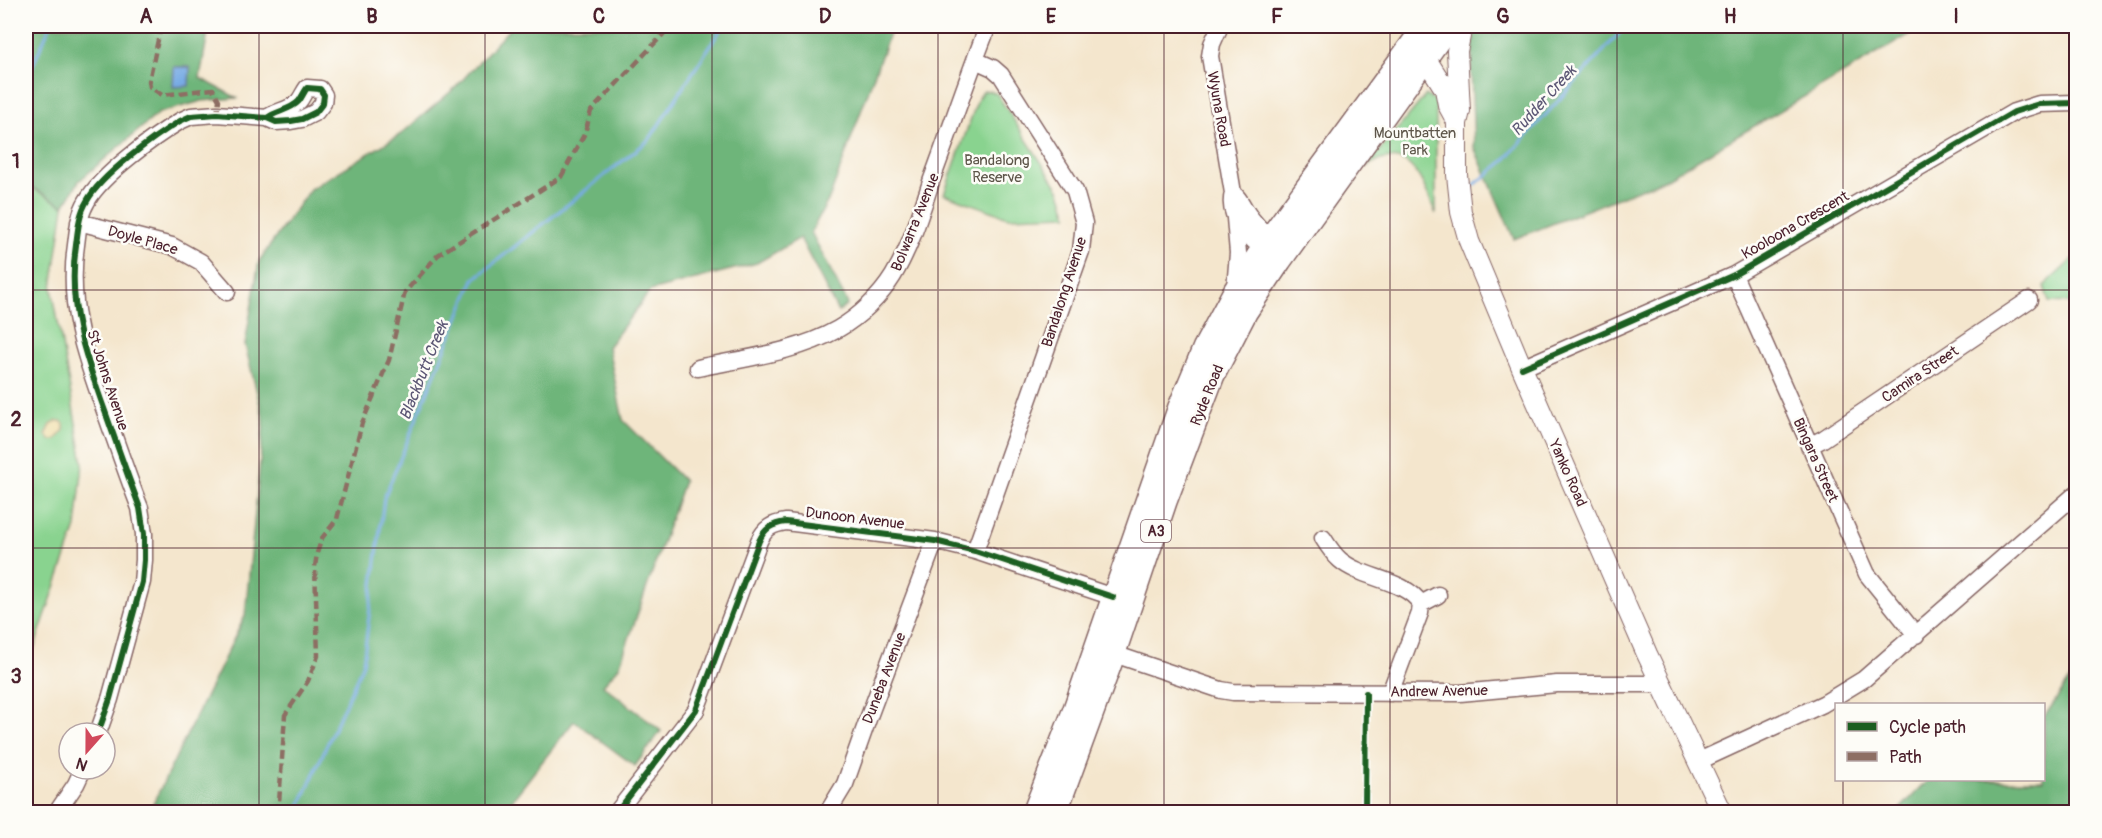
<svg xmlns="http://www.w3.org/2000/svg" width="2102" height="838" viewBox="0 0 2102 838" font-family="Pangolin,sans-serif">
<rect width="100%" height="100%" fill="#fdfcf7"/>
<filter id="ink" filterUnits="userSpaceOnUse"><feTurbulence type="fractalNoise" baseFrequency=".0167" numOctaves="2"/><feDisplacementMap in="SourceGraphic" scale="12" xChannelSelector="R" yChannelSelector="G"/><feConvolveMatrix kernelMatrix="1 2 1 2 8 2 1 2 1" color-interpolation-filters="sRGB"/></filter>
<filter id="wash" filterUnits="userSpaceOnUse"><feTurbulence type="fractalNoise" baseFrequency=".008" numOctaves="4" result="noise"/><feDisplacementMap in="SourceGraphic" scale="24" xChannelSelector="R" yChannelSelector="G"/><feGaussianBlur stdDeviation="1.35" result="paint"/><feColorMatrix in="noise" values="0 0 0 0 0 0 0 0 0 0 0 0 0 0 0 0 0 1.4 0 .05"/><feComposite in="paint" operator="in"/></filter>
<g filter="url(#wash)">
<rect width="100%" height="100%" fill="#f4e6cd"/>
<path fill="#89d38f" stroke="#6a795d" stroke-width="1.5" d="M984 91H991L997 94 1060 191 1068 215 1008 217 944 194 979 96Z
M1426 95 1436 102V214C1422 181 1410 140 1366 167Z
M26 184 64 206 52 288 83 463 76 527 26 671Z
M2076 256V303L2049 302 2044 286Z"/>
<path fill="#6eb57a" stroke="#5c6a52" stroke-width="1.5" d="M26 26H209L200 78 237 98 202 101 159 113 79 181 64 206 26 184Z
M512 26H892L830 197 811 232 848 304 838 312 800 238 757 263 650 291 608 347 623 420 684 481 619 667 603 685 661 731 635 766 574 721 503 812H149L245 616 264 421 245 345 259 261 310 189 401 134 456 87Z
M1479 26H1924L1663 180 1514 239 1474 147 1471 70 1474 34Z
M2076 671V812H1897L1928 780H2044V717Z"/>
<path fill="#eeda9e" stroke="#9c7c64" stroke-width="1.5" d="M56 421H61L64 424V430L55 440H50L46 435 51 425Z"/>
<path fill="#78ace5" stroke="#616688" stroke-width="1.5" d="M174 67H190L189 86 173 87Z"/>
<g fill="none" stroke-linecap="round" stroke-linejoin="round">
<path stroke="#78ace5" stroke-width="3" d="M26 81 50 26
M1473 186 1503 162 1626 26
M297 812 363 664 384 498 474 279 649 140 723 26
M2063 812 2076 803"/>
</g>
</g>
<g filter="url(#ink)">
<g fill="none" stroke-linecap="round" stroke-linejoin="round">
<defs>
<path id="minor" d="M1220 26 1212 44 1210 56 1233 193C1226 218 1251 241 1271 254
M975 60 993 68 1001 75 1075 191 1084 223 1081 251 975 551
M1233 193C1240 199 1242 205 1247 213 1255 225 1267 234 1273 247
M79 222 172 246 201 262 227 292
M1734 275 1867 574 1916 635
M1235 289 1238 253 1235 218
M698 368C744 358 796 353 838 329 859 317 880 297 893 276 911 246 921 212 932 179 951 128 968 76 988 26
M1522 368 1734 275 2014 112 2039 104 2076 103
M1809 446 1823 439 2029 300
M1323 538C1328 546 1333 554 1340 560 1362 579 1405 579 1421 604L1420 613 1390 693
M1421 604 1438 595
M1114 654 1221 690 1233 692 1460 693 1557 684H1663
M98 733 110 699 142 582 144 560V534L140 508C128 477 117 445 106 414 85 356 67 307 76 245 78 229 79 214 87 201 101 175 155 136 180 121L191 116 217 114 267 118 276 122 291 121 302 119 316 112 323 103 324 95 320 89 307 88C304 92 302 97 299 101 291 110 276 111 267 118
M1699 761 1823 704 1864 679 2076 494
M57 812 76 784 83 769
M617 812 696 710 759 541C765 528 772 524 786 522L935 541 975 551 1113 597
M828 812 845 784 868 719 935 541"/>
<path id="major" d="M1462 26 1457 51 1460 111 1457 123V175L1461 212 1469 241 1522 368 1647 654 1722 812
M1419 48 1445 89 1448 105 1455 118"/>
<path id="highway" d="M1034 812 1073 713 1179 408 1204 348 1235 290 1269 239 1425 26
M1056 812 1114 654 1166 500 1213 376 1246 312 1280 261 1449 26"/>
</defs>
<use href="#minor" stroke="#866564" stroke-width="19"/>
<use href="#major" stroke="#866564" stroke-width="22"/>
<use href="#highway" stroke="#866564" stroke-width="25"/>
<use href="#minor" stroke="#fff" stroke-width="16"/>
<use href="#major" stroke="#fff" stroke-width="20"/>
<use href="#highway" stroke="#fff" stroke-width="22"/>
<path stroke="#8d6e63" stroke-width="4.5" stroke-dasharray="9 4.5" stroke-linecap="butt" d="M161 26 149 81 150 87 162 95 213 89 219 100 217 114
M273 812 279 803 285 715 308 681 318 656 315 567 317 553 322 538 337 519 362 423 389 360 405 292 438 255 561 177 585 133 591 111 671 26"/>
<defs>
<path id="cycleway" d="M1522 368 1734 275 2014 112 2039 104 2076 103
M98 733 110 699 142 582 144 560V534L140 508C128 477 117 445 106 414 85 356 67 307 76 245 78 229 79 214 87 201 101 175 155 136 180 121L191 116 217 114 267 118 276 122 291 121 302 119 316 112 323 103 324 95 320 89 307 88C304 92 302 97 299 101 291 110 276 111 267 118
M617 812 696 710 759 541C765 528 772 524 786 522L935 541 975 551 1113 597
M1365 812 1366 693"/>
</defs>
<use href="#cycleway" stroke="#fdfcf7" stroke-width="10"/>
<use href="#cycleway" stroke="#1b5e20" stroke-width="6"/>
</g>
</g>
<path fill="none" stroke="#4a1f2b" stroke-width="1.5" stroke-opacity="0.55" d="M259 26V812M485 26V812M712 26V812M938 26V812M1164 26V812M1390 26V812M1617 26V812M1843 26V704M26 290H2076M26 548H2076M1843 780V812"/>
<g text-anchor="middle" stroke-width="5" stroke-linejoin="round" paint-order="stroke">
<rect fill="#fdfcf7" stroke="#806168" stroke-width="1.5" x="1141" y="520" width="30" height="22" rx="4.5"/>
<g font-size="14" font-weight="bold" fill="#4a1f2b">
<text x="1156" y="536">A3</text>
</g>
<g font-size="15" fill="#4a1f2b" stroke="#fdfcf7">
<text transform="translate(1219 109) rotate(80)" y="5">Wyuna Road</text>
<text transform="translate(915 222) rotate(-68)" y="5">Bolwarra Avenue</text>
<text transform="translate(1795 225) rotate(-30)" y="5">Kooloona Crescent</text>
<text transform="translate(143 240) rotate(16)" y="5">Doyle Place</text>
<text transform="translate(1064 292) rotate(-72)" y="5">Bandalong Avenue</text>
<text transform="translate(1920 374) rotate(-34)" y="5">Camira Street</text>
<text transform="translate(108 380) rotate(72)" y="5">St Johns Avenue</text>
<text transform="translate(1207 395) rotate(-68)" y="5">Ryde Road</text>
<text transform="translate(1816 460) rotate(66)" y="5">Bingara Street</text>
<text transform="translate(1568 473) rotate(66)" y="5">Yanko Road</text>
<text transform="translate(855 518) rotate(7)" y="5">Dunoon Avenue</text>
<text transform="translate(884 678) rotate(-69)" y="5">Duneba Avenue</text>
<text transform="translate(1439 691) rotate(-1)" y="5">Andrew Avenue</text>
</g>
<g font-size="15" fill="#5d5549" stroke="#fdfcf7">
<text x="1415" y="138">Mountbatten<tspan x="1415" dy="17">Park</tspan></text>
<text x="997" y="165">Bandalong<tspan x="997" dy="17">Reserve</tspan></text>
</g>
<g font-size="16" font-style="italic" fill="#5c5775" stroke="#fdfcf7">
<text transform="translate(1543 100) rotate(-48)" y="6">Rudder Creek</text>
<text transform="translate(423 370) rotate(-68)" y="6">Blackbutt Creek</text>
</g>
</g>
<rect width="2102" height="838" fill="none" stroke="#fdfcf7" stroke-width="66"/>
<rect x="1835" y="703" width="210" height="78" fill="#fdfcf7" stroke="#b5a4a5" stroke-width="1.5"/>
<rect x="1847" y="722" width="30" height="9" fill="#1b5e20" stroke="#b5a4a5" stroke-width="1.5"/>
<text x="1889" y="733" font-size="18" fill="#4a1f2b">Cycle path</text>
<rect x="1847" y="752" width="30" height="9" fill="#8d6e63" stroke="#b5a4a5" stroke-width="1.5"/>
<text x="1889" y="763" font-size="18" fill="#4a1f2b">Path</text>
<g transform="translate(87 751) rotate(201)"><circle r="28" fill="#fdfcf7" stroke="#b5a4a5" stroke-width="1.5"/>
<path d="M0-4.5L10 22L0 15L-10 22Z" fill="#d1495b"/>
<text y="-9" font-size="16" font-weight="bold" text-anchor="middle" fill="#4a1f2b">N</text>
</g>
<rect x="33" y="33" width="2036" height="772" fill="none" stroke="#4a1f2b" stroke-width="2"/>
<g font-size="20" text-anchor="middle" font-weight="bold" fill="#4a1f2b">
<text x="146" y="23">A</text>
<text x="372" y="23">B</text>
<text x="599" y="23">C</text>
<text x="825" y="23">D</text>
<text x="1051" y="23">E</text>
<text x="1277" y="23">F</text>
<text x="1503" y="23">G</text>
<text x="1730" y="23">H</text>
<text x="1956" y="23">I</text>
<text x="16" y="168">1</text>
<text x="16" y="426">2</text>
<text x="16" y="683">3</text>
</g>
</svg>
